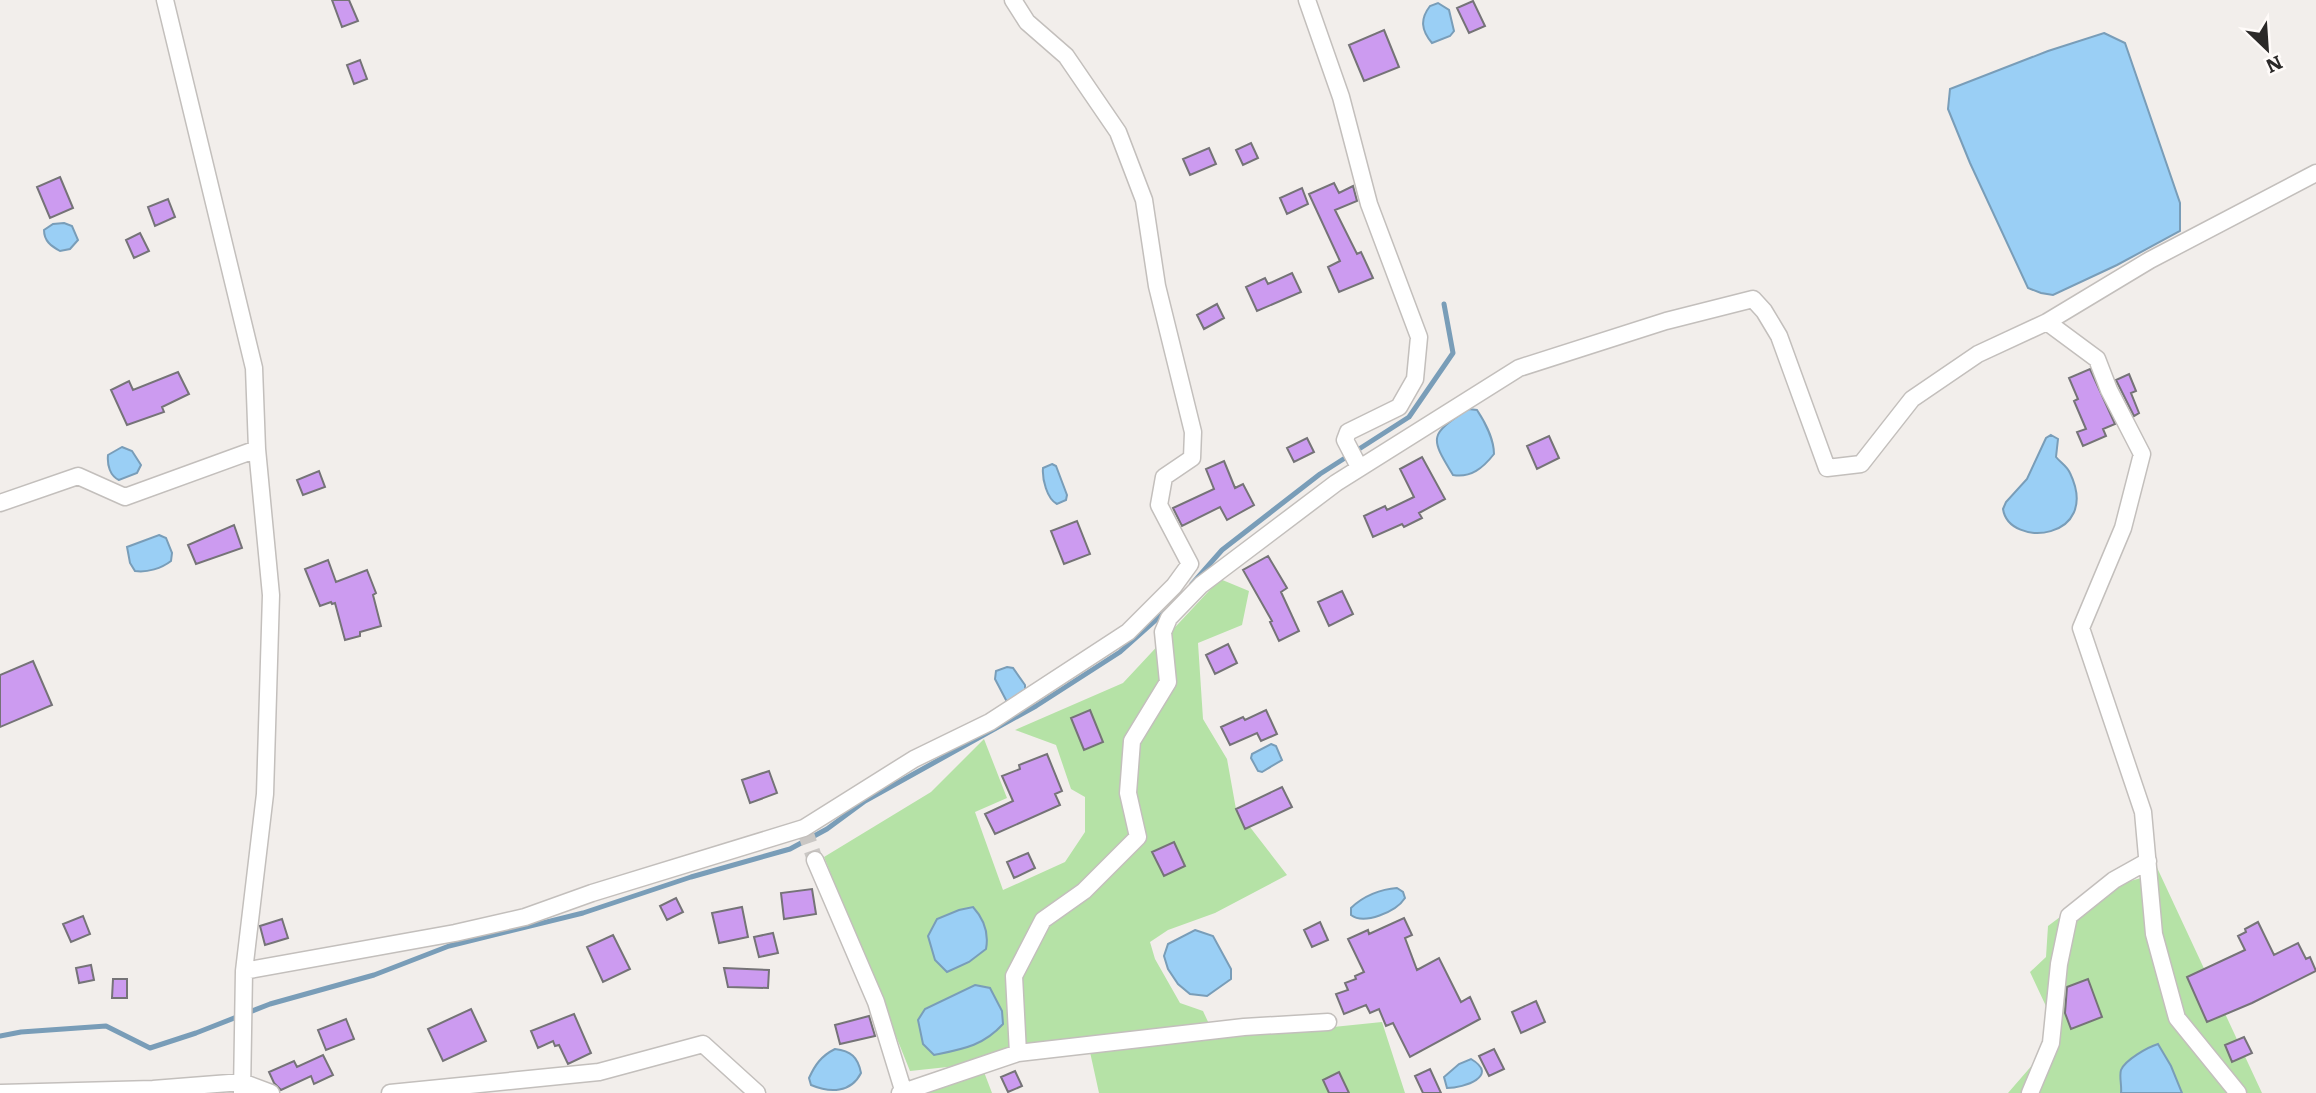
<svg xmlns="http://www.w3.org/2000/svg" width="2316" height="1093" viewBox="0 0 2316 1093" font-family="Literata,serif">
<rect width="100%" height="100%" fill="#f2eeeb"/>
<path fill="#b5e2a6" d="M1220 579 1249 591 1242 625 1198 643 1203 719 1227 759 1236 809 1287 875 1215 913 1168 930 1150 942 1155 959 1180 1003 1203 1011 1216 1039 1382 1022 1405 1093H1099L1090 1052 910 1071 824 857 931 792 984 739 1007 798 975 812 1003 890 1065 862 1085 832V797L1071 789 1056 745 1015 730 1123 683Z
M2153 859 2262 1093H2008L2059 1034 2030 972 2046 957 2048 926 2096 890 2145 877Z
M984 1072 992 1093H919Z"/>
<path fill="#9acff5" stroke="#799db8" stroke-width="2" d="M1438 3 1449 10 1454 31 1450 36 1432 43C1421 30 1420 19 1430 6Z
M2104 33 2125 43 2180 203V231L2117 265 2053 295 2041 293 2028 288 1970 163 1948 109 1950 89 2048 51Z
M64 223 72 226 78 240 70 249 60 251C51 246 44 241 44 230L53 224Z
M1468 409 1477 410C1485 422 1494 440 1494 454 1483 468 1471 478 1453 475 1429 436 1430 435 1468 409Z
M2051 435 2058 439 2056 457C2060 462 2067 466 2070 473 2102 540 2009 549 2003 509L2006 502 2027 479 2046 438Z
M122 447 132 451 141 465 137 473 119 480C110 476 107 465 108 455Z
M1052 464 1056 466 1067 495 1066 500 1057 504C1047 499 1042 479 1043 468Z
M159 535 166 538 172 553 171 561C162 568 147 573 135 571L130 563 127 547Z
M1007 667 1013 668 1025 685V693L1007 702 995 679 996 671Z
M1271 744 1276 746 1282 760 1262 772 1258 771 1251 758 1252 754Z
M1397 888 1403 892 1405 898C1396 912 1364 925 1351 915V908C1363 896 1381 889 1397 888Z
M973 907C984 919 989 933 986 949L969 962 947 972 935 960 928 936 937 919 959 910Z
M1195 930 1213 936 1231 969V979L1207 996 1190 994 1178 984 1168 969 1164 956 1168 944Z
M975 985 990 988 1002 1011 1003 1024C983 1046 963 1049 934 1055L923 1044 918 1020 925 1009Z
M2158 1044 2171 1066 2182 1093H2121C2122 1086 2119 1076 2121 1070 2125 1060 2148 1047 2158 1044Z
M835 1049C851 1051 858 1057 861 1073 851 1093 830 1093 811 1085L809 1078C815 1065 821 1056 835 1049Z
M1471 1059C1500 1076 1464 1088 1447 1088L1444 1077 1459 1064Z"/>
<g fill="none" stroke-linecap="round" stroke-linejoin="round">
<path stroke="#799db8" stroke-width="5" d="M1192 584 1222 550 1320 474 1409 417 1453 353 1444 304
M0 1036 21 1032 106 1026 150 1048 196 1033 270 1004 374 975 449 946 583 913 691 877 790 849 827 829 865 801 1036 706 1120 652 1166 611"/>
</g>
<path fill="#cc9bf0" stroke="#757377" stroke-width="2" d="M332 0H349L358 21 342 27Z
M1473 1 1485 26 1469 33 1457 8Z
M1384 30 1399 67 1364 81 1349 45Z
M360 60 367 79 354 84 347 65Z
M1251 143 1258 158 1243 165 1236 150Z
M1209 148 1216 164 1190 175 1183 159Z
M60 177 73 208 50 218 37 187Z
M1334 183 1339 193 1353 186 1357 201 1335 210 1357 254 1361 252 1373 278 1339 292 1328 267 1340 261 1309 194Z
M1302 188 1308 204 1287 214 1280 198Z
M168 199 175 217 155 226 148 207Z
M140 233 149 251 134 258 126 240Z
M1292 273 1301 292 1257 311 1246 287 1265 278 1268 284Z
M1217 304 1224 318 1204 329 1197 315Z
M2090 369 2115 424 2103 429 2106 436 2083 446 2077 432 2086 429 2074 401 2078 399 2069 378Z
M178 372 189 394 162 407 164 412 127 425 111 390 129 381 133 390Z
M2129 374 2136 391 2131 393 2139 413 2134 416 2116 380Z
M1549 436 1559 458 1537 469 1527 446Z
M1307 438 1314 452 1294 462 1287 448Z
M1422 457 1445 499 1419 513 1422 518 1404 527 1402 524 1373 537 1364 516 1385 506 1387 510 1414 497 1400 469Z
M1224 461 1235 488 1243 484 1254 505 1227 520 1220 507 1182 526 1173 508 1214 489 1206 469Z
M319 471 325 487 303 495 297 480Z
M1077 521 1090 554 1064 564 1051 531Z
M234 525 242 548 196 564 188 545Z
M1268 556 1287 588 1281 592 1299 631 1279 641 1270 622 1272 621 1243 570Z
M328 560 336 582 367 570 376 593 373 595 381 626 360 632V636L345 640 335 603 332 604 331 602 320 606 305 569Z
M1342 591 1353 614 1329 626 1318 602Z
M1228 644 1237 663 1215 674 1206 655Z
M33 661 52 705 0 727V675Z
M1090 710 1103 742 1084 750 1071 718Z
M1266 710 1277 734 1261 741 1257 733 1230 745 1221 727 1243 717 1245 720Z
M1047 754 1062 791 1055 794 1060 805 995 834 985 814 1013 801 1002 776 1020 769 1019 765Z
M769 771 777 793 750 803 742 780Z
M1282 787 1292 807 1245 829 1236 809Z
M1174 842 1185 866 1164 876 1152 852Z
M1028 853 1035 868 1014 878 1007 862Z
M812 889 816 914 784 919 781 893Z
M676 898 683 912 667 920 660 906Z
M742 907 748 937 719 943 712 913Z
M83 916 90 934 71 942 63 924Z
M1404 918 1412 935 1405 938 1417 970 1439 958 1461 1002 1470 997 1480 1019 1410 1057 1393 1023 1386 1026 1379 1009 1370 1013 1366 1005 1344 1014 1336 994 1348 990 1345 983 1356 979 1355 976 1364 972 1348 939 1368 930 1369 934Z
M282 919 288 938 265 945 260 926Z
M1320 922 1328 940 1312 947 1304 930Z
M2258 922 2274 955 2298 943 2306 959 2310 957 2316 971 2252 1003 2207 1022 2187 977 2245 950 2238 936 2246 932 2245 929Z
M773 933 778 953 759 957 754 937Z
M613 935 630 969 603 982 587 947Z
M91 965 94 980 79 983 76 968Z
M724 968 769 970 768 988 728 987Z
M113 979H127V998H112Z
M2088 979 2102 1017 2071 1029 2065 1013 2067 987Z
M1536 1001 1545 1022 1521 1033 1512 1012Z
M471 1009 486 1041 443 1061 428 1029Z
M574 1014 591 1053 568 1064 559 1045 555 1046 553 1041 538 1048 531 1031Z
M869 1016 875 1036 840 1044 835 1025Z
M346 1019 354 1039 326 1050 318 1030Z
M2244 1037 2252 1053 2232 1062 2225 1045Z
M1494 1049 1504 1069 1489 1076 1479 1056Z
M323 1055 333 1075 314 1084 311 1076 281 1090 274 1083 269 1072 294 1061 297 1067Z
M1430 1069 1441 1093H1423L1415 1076Z
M1015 1071 1022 1086 1008 1092 1001 1077Z
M1339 1072 1349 1093H1329L1323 1080Z"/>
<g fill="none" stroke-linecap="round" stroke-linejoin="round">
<path stroke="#cac7c4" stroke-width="16" stroke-dasharray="16 8" stroke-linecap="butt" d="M804 828 815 860"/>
<defs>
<path id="minor" d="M165 0 254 368 257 449 271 595 265 794 244 971 242 1093
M1307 0 1341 97 1369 204 1419 337 1415 379 1399 407 1348 432 1345 440 1359 467
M2047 322 2097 359 2109 390 2142 454 2123 528 2081 628 2143 812 2154 934 2177 1018 2238 1093
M0 503 78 476 125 497 257 449
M815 860 876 1002 904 1093
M244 971 455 933 525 917 592 893 804 828 914 759 990 722 1128 632 1174 586 1190 564 1159 505 1164 477 1192 458 1193 432 1157 286 1144 200 1118 132 1066 56 1027 22 1013 0
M1018 1053 1014 976 1043 920 1084 891 1138 837 1128 793 1132 741 1168 682 1163 632 1169 618 1201 585 1336 483 1519 368 1666 321 1753 299 1764 311 1779 336 1827 468 1861 464 1912 399 1978 354 2047 322 2150 260 2316 173
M1 1093 153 1089 242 1082 271 1093
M390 1093 599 1072 703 1044 757 1093
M900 1093 1018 1053 1244 1027 1328 1022
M2030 1093 2051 1043 2059 964 2069 916 2114 880 2148 861"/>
</defs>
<use href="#minor" stroke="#c3bfbc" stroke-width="19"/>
<use href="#minor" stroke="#fff" stroke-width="16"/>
</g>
<g transform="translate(2267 49) rotate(155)" stroke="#fffbf9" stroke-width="5" paint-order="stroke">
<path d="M0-5L12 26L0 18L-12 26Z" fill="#2b2928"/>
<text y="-10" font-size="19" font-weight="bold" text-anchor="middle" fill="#2b2928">N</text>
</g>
</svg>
